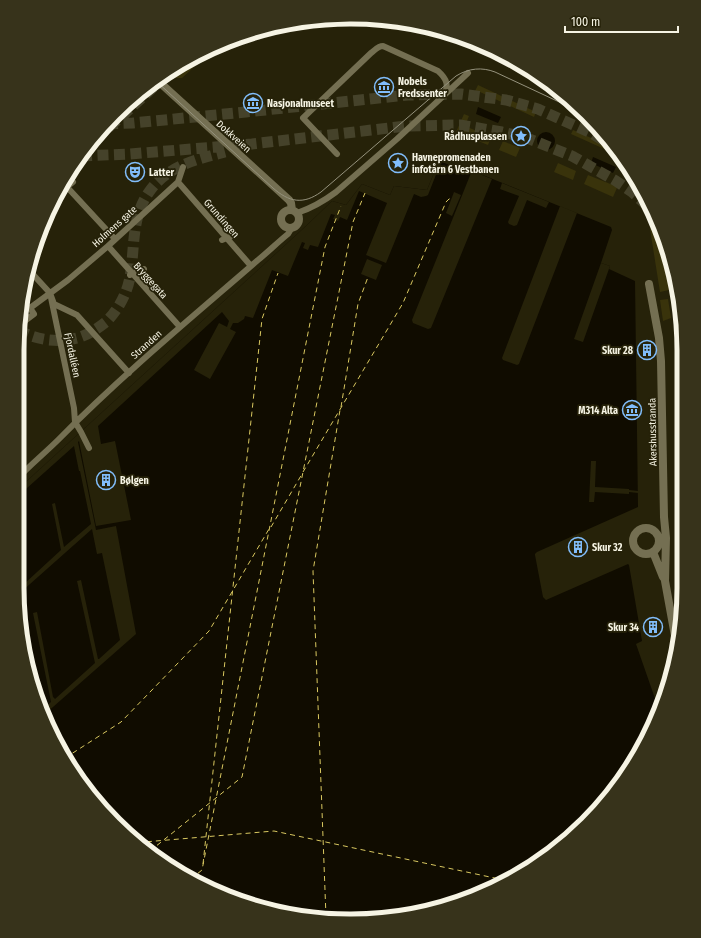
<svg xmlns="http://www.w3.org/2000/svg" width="701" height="938" viewBox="0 0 701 938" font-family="'Fira Sans Condensed',sans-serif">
<rect width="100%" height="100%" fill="#262209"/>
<path fill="#39330b" d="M218 45 182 78H176L169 71 180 65 183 67 195 57Z
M478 85 536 112 534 117 480 92 476 101 471 99Z
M464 114 469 116 465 126 491 137 488 145 456 132Z
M573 130 614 148 620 156 571 134Z
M503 141 520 148 516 157 499 150Z
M558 163 576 171 573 180 554 172Z
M588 175 613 185 616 179 620 181 613 197 584 184Z
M652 211 659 223 681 307V339L669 290 660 292 650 229 654 226 652 212Z
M668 299 671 318 663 321 660 300Z"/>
<path fill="#100c00" d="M478 107 501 117 498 123 476 114Z
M537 141a9 9 0 1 1 18 0a9 9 0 1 1-18 0Z
M593 157 616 167 613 173 591 163Z
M443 159 611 227 612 230 601 263 610 266 609 269 635 281 638 507 537 552 535 554V555L543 597 546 600 628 564 629 565 642 641 636 644 659 710 639 754 601 808 536 865 458 903 372 920 285 915 203 887 130 838 62 754 28 674 17 587V490L306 226 332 201 346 205 362 184 390 195 394 186 427 190 439 161Z"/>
<path fill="#262209" d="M443 159 492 179 431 328 428 329 413 323 412 320 471 173 442 162H441L428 195 426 196 421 197 414 194 386 263 366 255 387 203 359 191 347 220 340 217 338 221 333 219 335 215 331 214 318 247 310 245 308 250 303 248 305 243 302 242 288 276 272 270 253 318 245 316 244 319 238 323H233L230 329 236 332 210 379 194 370 219 323 227 327 229 321 222 312 98 426 101 444 115 441 131 520 96 526 79 441 78 442 96 530 116 526 136 634 45 714 43 709 51 702 33 613 37 612 53 697 55 699 95 663 77 581 81 580 98 659H99L120 640 102 553 97 554 92 529 21 592 17 571V553L24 584 61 550 52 504 55 503 64 547 91 524 80 471H79L74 446 17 497V490L306 226 332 201 346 205 362 184 390 195 394 186 427 190 439 161Z
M502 183 549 202 546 208 527 200 517 225 514 226 509 224 508 222 519 196 500 189Z
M454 192 461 195 452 216 446 213Z
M560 206 577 213 519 364 517 365 503 360 502 358Z
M367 259 382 265 376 280 361 274Z
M601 263 610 266 583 342 574 339Z
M591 461H596L595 487 629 489V490L638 491V493L629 492V494L595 492 594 502H589Z"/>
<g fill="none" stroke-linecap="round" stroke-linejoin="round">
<path stroke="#d9c860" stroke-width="1" stroke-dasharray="5 4" stroke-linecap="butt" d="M341 407 358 304 368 277
M303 472 403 303 446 202 449 199 452 198
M271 527 302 474
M65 758 121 722 209 631 269 529
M138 843 144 842 274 831 504 880
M150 851 242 777 353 222 365 193
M203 864 262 319 278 273
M191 879 202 870 325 247 341 206
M326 917 313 571 340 410"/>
<path stroke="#45422a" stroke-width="11" stroke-dasharray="11 5.5" stroke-linecap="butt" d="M107 124 133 123 246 112 408 95 461 94 506 100 538 109 591 133 611 145
M96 138 121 117 174 68
M81 156 130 154 252 144 406 126 460 125 502 132 527 138 572 156 616 181 632 192 652 210
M18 330C36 340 57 343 77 338 88 335 97 329 106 322 118 310 127 294 130 277 135 248 131 217 149 192 167 166 197 159 225 152"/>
<path stroke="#746f52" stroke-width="6" d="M337 154 303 118 371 53C375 50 378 46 383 46L438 71C447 79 449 85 444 96
M178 182 251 266
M67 187 115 239
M61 192 73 182
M297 213C312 208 324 201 336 192L397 139 468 73
M222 240 232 236
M108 246 180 327
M28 269 50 293 54 304 77 315 129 373
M130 275 144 269
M50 293 74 408 75 422 81 432 89 448
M19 323H22L34 314 30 308 68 280 108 246 178 182 183 167
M17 479C30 465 45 453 59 439 122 375 191 318 258 260 268 252 278 242 288 234L291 229"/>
<path stroke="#746f52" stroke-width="8" d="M157 80 289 200 291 203 292 210
M281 219a9 9 0 1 1 18 0a9 9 0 1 1-18 0Z
M649 284 659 338 661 361 664 517 666 538 665 581 677 647
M633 541a13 13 0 1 1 26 0a13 13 0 1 1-26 0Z
M653 552 663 577"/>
<path stroke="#95927d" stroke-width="1" d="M156 81 273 188C289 202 303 205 321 192L456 76C469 68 482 67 495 72L587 115"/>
</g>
<defs>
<symbol id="museum-ring" viewBox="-11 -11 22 22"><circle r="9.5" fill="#262209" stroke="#81bdfa" stroke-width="1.5"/><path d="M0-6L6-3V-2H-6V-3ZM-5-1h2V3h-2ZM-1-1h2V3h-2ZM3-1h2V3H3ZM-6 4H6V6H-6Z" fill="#81bdfa"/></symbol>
<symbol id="sight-ring" viewBox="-11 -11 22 22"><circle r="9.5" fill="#262209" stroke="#81bdfa" stroke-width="1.5"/><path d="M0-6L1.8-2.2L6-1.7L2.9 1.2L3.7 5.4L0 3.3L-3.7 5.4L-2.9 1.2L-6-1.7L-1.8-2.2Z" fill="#81bdfa"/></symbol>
<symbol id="theatre-ring" viewBox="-11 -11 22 22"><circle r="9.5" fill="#262209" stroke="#81bdfa" stroke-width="1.5"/><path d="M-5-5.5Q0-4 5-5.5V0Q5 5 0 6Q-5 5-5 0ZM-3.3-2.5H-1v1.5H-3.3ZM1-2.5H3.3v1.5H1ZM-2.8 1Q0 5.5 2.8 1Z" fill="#81bdfa"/></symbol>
<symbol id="building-ring" viewBox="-11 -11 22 22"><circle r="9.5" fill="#262209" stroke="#81bdfa" stroke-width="1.5"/><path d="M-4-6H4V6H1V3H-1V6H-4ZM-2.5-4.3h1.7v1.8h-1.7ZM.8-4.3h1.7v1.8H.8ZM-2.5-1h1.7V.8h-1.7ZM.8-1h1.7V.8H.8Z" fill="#81bdfa"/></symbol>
</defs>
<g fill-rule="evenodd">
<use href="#museum-ring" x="373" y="76" width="22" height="22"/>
<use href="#museum-ring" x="242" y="92" width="22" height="22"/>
<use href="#sight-ring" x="510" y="125" width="22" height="22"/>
<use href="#sight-ring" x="387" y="152" width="22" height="22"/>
<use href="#theatre-ring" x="124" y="161" width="22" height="22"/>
<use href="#building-ring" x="636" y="339" width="22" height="22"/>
<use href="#museum-ring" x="621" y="399" width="22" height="22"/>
<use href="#building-ring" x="95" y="469" width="22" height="22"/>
<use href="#building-ring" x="567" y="536" width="22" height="22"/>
<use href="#building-ring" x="642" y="616" width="22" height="22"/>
</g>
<g text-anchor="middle" stroke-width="3.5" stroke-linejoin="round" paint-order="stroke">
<g font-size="10" font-weight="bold" fill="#f6f4e4" stroke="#262209" text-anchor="start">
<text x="398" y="85">Nobels<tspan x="398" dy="12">Fredssenter</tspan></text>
<text x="267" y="107">Nasjonalmuseet</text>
<text x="507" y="140" text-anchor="end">Rådhusplassen</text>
<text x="412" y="161">Havnepromenaden<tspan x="412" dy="12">infotårn 6 Vestbanen</tspan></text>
<text x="149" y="176">Latter</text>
<text x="633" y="354" text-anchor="end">Skur 28</text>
<text x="618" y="414" text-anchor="end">M314 Alta</text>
<text x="120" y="484">Bølgen</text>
<text x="592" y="551">Skur 32</text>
<text x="639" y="631" text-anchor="end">Skur 34</text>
</g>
<g font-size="10" fill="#f6f4e4" stroke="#262209">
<text transform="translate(234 136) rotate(42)" y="4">Dokkveien</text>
<text transform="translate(222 218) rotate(49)" y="4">Grundingen</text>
<text transform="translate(114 226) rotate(-42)" y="4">Holmens gate</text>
<text transform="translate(151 280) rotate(48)" y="4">Bryggegata</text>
<text transform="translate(146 344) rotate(-42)" y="4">Stranden</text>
<text transform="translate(73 355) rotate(78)" y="4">Fjordalléen</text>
<text transform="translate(652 432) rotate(-91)" y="4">Akershusstranda</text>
</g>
</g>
<path d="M0 0H701V938H0ZM350 24H351A326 326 0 0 1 677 350V588A326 326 0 0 1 351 914H350A326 326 0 0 1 24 588V350A326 326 0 0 1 350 24Z" fill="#37331b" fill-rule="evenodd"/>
<path fill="none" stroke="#f6f4e4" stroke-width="5" d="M350 24H351A326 326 0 0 1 677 350V588A326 326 0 0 1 351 914H350A326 326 0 0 1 24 588V350A326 326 0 0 1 350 24Z"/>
<path d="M565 26v6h113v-6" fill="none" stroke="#f6f4e4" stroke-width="2"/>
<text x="571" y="26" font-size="12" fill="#f6f4e4" stroke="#262209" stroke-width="3" paint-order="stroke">100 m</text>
</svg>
